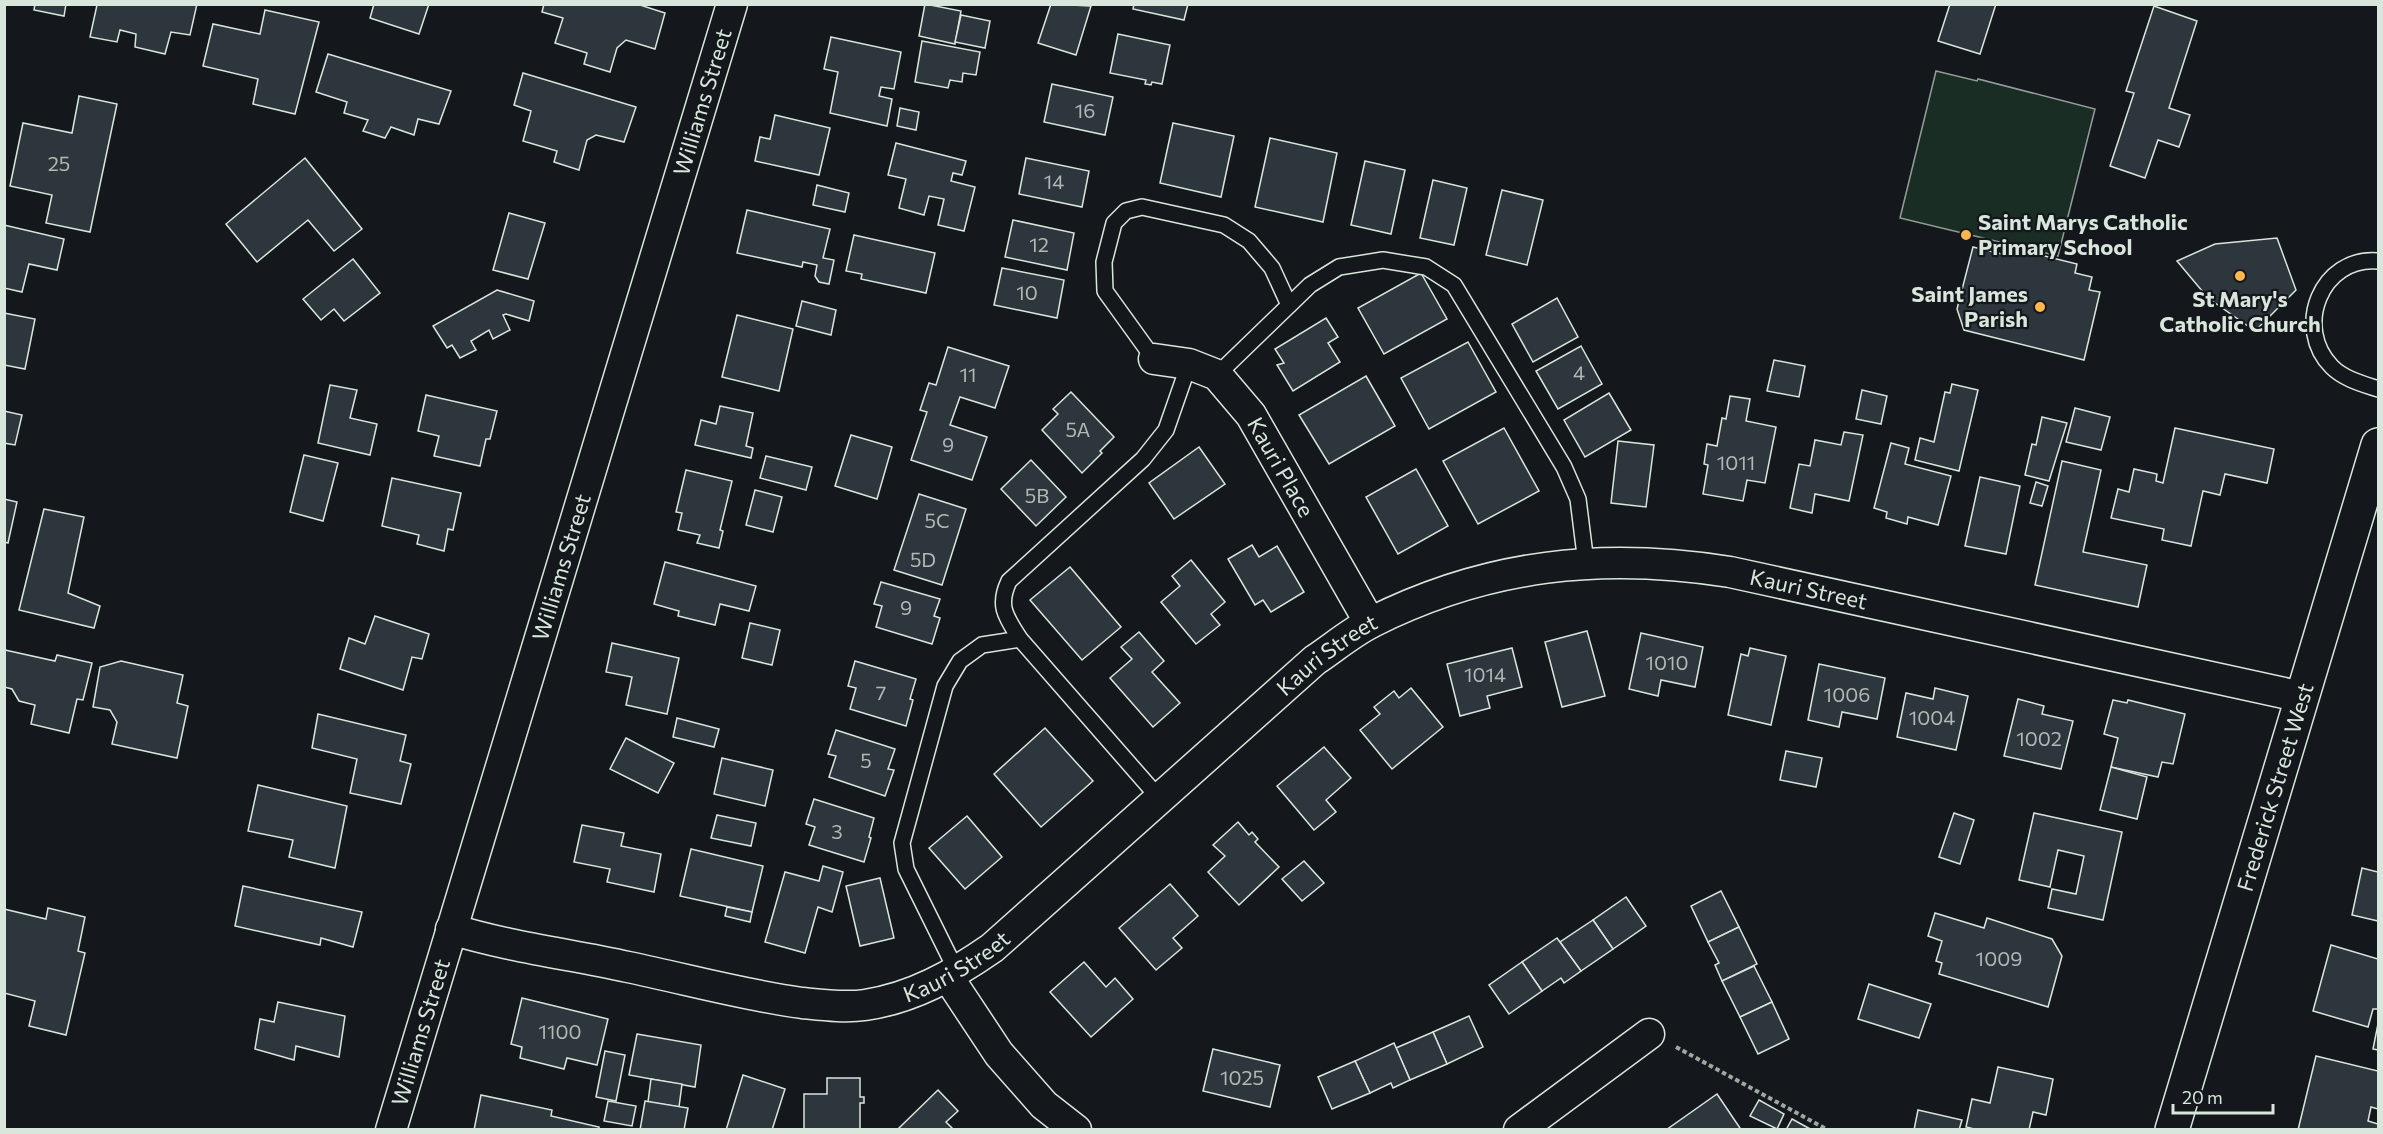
<svg xmlns="http://www.w3.org/2000/svg" width="2383" height="1134" viewBox="0 0 2383 1134" font-family="Commissioner,sans-serif">
<style>
.green{fill:#1a2d24;stroke:#939e99;stroke-width:1.5}
.building{fill:#2c363c;stroke:#d8e6dc;stroke-width:1.5}
.lines{fill:none;stroke-linecap:round;stroke-linejoin:round}
.service-casing{stroke:#d8e6dc;stroke-width:18}
.minor-casing{stroke:#d8e6dc;stroke-width:33}
.secondary-casing{stroke:#d8e6dc;stroke-width:36}
.path{stroke:#9da8a2;stroke-width:4;stroke-dasharray:4.5 3;stroke-linecap:butt}
.service{stroke:#14181c;stroke-width:15}
.minor{stroke:#14181c;stroke-width:30}
.secondary{stroke:#14181c;stroke-width:33}
.poi-dot{fill:#ffb74d;stroke:#14181c;stroke-width:2}
.labels{text-anchor:middle;stroke-width:4.5;stroke-linejoin:round;paint-order:stroke}
.number-label{font-size:20px;fill:#adbab4}
.street-label{font-size:22px;fill:#d8e6dc;stroke:#14181c}
.poi-label{font-size:22px;font-weight:bold;fill:#d8e6dc;stroke:#14181c;text-anchor:start}
</style>
<rect width="100%" height="100%" fill="#14181c"/>
<polygon class="green" points="1936,71 1977,81 1978,79 2095,109 2058,256 1900,218"/>
<g class="building">
<polygon points="35,4 66,4 64,16 34,10"/>
<polygon points="94,4 197,4 190,35 171,32 165,54 135,47 136,34 120,30 117,42 90,37 97,5"/>
<polygon points="374,4 429,4 419,34 370,18"/>
<polygon points="544,4 637,4 665,13 655,49 626,40 617,48 610,72 584,64 587,53 555,43 563,18 542,12"/>
<polygon points="925,4 961,11 955,44 919,36"/>
<polygon points="1051,4 1091,6 1076,55 1038,43"/>
<polygon points="1134,4 1188,4 1184,20 1133,9"/>
<polygon points="1950,4 1996,4 1980,54 1938,41"/>
<polygon points="2154,6 2197,21 2169,108 2190,115 2179,147 2158,140 2145,178 2110,166 2134,93 2126,91"/>
<polygon points="265,10 319,22 295,114 253,104 258,79 203,66 213,24 260,34"/>
<polygon points="961,15 990,21 985,48 955,42"/>
<polygon points="1118,34 1170,45 1162,84 1152,82 1151,85 1145,84 1146,80 1110,73"/>
<polygon points="831,37 901,52 894,89 881,87 879,96 892,99 887,126 830,113 838,72 824,69"/>
<polygon points="922,41 980,52 976,75 963,73 962,82 950,80 948,88 915,82"/>
<polygon points="328,54 451,91 439,124 418,119 414,135 391,127 385,138 363,131 368,120 344,113 347,102 316,92"/>
<polygon points="523,73 636,107 624,142 596,135 587,140 579,170 554,162 557,151 523,141 531,111 514,105"/>
<polygon points="1052,84 1113,97 1105,135 1044,122"/>
<polygon points="79,96 117,104 90,232 46,223 52,195 10,186 23,123 72,133"/>
<polygon points="900,108 919,112 916,130 897,126"/>
<polygon points="775,115 830,128 819,175 755,161 760,137 770,139"/>
<polygon points="1173,123 1234,136 1221,197 1160,183"/>
<polygon points="1270,138 1337,153 1323,222 1255,207"/>
<polygon points="896,143 966,161 962,175 953,173 951,181 975,187 964,231 938,225 944,199 929,196 924,215 899,208 906,179 888,175"/>
<polygon points="305,158 362,229 334,251 308,220 257,262 226,224"/>
<polygon points="1026,158 1089,171 1082,207 1019,194"/>
<polygon points="1365,161 1405,170 1391,234 1351,225"/>
<polygon points="1433,180 1467,188 1454,245 1420,238"/>
<polygon points="817,185 849,193 845,212 813,205"/>
<polygon points="1502,190 1543,200 1527,265 1486,255"/>
<polygon points="747,210 830,229 823,258 834,260 829,284 819,282 815,276 817,265 803,262 802,267 737,253"/>
<polygon points="509,213 545,223 528,279 493,270"/>
<polygon points="1013,220 1074,233 1067,270 1005,257"/>
<polygon points="4,225 64,239 57,270 29,264 22,292 4,288"/>
<polygon points="854,235 935,253 926,293 861,279 862,274 846,271"/>
<polygon points="2277,238 2296,290 2255,331 2208,298 2177,261 2215,244"/>
<polygon points="1973,247 2010,256 2012,248 2077,264 2075,273 2092,277 2089,290 2100,292 2084,360 1964,330 1957,309"/>
<polygon points="353,259 380,293 344,321 334,309 321,320 303,299"/>
<polygon points="1002,268 1064,280 1057,318 994,305"/>
<polygon points="1421,273 1447,319 1384,354 1358,308"/>
<polygon points="497,290 534,301 529,321 506,314 503,315 510,330 493,339 489,330 471,341 476,350 460,358 452,345 447,348 433,326"/>
<polygon points="1557,298 1578,337 1533,362 1512,324"/>
<polygon points="802,301 836,310 831,335 796,326"/>
<polygon points="4,313 35,319 25,369 4,365"/>
<polygon points="737,315 793,329 779,391 722,377"/>
<polygon points="1326,318 1338,337 1328,343 1340,362 1293,391 1277,365 1284,363 1275,349"/>
<polygon points="1468,342 1496,392 1429,429 1401,378"/>
<polygon points="1581,346 1602,384 1558,409 1536,371"/>
<polygon points="948,347 1009,366 995,408 960,397 950,425 987,437 972,480 911,460 927,412 920,410 929,383 936,385"/>
<polygon points="1774,360 1805,366 1799,397 1767,391"/>
<polygon points="1366,376 1395,426 1329,464 1299,415"/>
<polygon points="1952,384 1978,390 1959,471 1915,460 1920,438 1934,442 1945,392 1950,393"/>
<polygon points="330,385 357,390 350,418 377,424 370,455 318,443"/>
<polygon points="1862,390 1887,396 1881,424 1856,419"/>
<polygon points="1071,392 1114,437 1100,451 1102,453 1082,473 1042,430 1058,414 1053,409"/>
<polygon points="1609,393 1631,430 1585,457 1564,420"/>
<polygon points="426,395 497,411 490,439 486,439 480,466 434,456 439,436 418,431"/>
<polygon points="1730,396 1750,399 1746,421 1776,427 1765,483 1747,480 1743,501 1703,494 1708,465 1704,464 1707,444 1717,446 1722,418 1726,419"/>
<polygon points="720,406 753,413 746,446 753,448 751,458 695,445 701,420 716,424"/>
<polygon points="2075,408 2110,417 2101,450 2066,442"/>
<polygon points="4,411 22,415 15,445 4,443"/>
<polygon points="2042,417 2067,423 2049,481 2025,475 2032,444 2036,445"/>
<polygon points="1504,428 1539,491 1478,524 1443,461"/>
<polygon points="2175,428 2274,449 2267,483 2225,474 2220,495 2203,491 2191,546 2162,540 2164,529 2111,518 2118,489 2129,492 2134,469 2157,474 2156,481 2163,483"/>
<polygon points="1844,432 1863,435 1849,501 1815,494 1812,513 1790,508 1799,464 1810,466 1815,440 1841,445"/>
<polygon points="851,435 892,447 877,499 835,486"/>
<polygon points="1618,441 1654,445 1646,507 1611,503"/>
<polygon points="1891,443 1909,448 1905,464 1951,476 1938,525 1908,517 1907,524 1886,518 1887,512 1874,508"/>
<polygon points="1199,447 1225,484 1174,519 1149,483"/>
<polygon points="304,455 338,463 323,521 290,512"/>
<polygon points="766,456 812,467 806,490 760,478"/>
<polygon points="1031,460 1066,497 1036,526 1001,489"/>
<polygon points="2062,461 2101,470 2083,552 2147,565 2138,607 2035,585"/>
<polygon points="1416,469 1448,526 1398,554 1366,497"/>
<polygon points="686,470 732,481 720,530 723,531 719,548 697,543 700,535 678,530 682,513 676,512"/>
<polygon points="1980,477 2020,486 2006,554 1965,546"/>
<polygon points="392,478 461,493 453,530 448,529 444,551 417,544 419,535 382,526"/>
<polygon points="2036,482 2048,486 2042,506 2030,503"/>
<polygon points="755,490 782,497 773,532 746,525"/>
<polygon points="919,494 966,509 942,585 894,570"/>
<polygon points="4,499 17,502 8,543 4,542"/>
<polygon points="44,509 84,517 68,593 100,606 94,628 19,610"/>
<polygon points="1252,545 1259,557 1277,546 1304,592 1271,612 1263,600 1255,605 1228,559"/>
<polygon points="1191,560 1225,602 1211,614 1220,625 1196,644 1161,602 1180,586 1172,576"/>
<polygon points="665,562 756,586 749,611 720,604 715,625 678,616 679,611 654,604"/>
<polygon points="1070,567 1121,627 1082,660 1030,600"/>
<polygon points="881,582 940,599 934,616 940,618 932,644 876,627 882,606 874,604"/>
<polygon points="375,616 429,634 422,659 412,657 403,690 340,669 349,638 365,644"/>
<polygon points="750,623 780,630 772,665 742,658"/>
<polygon points="1587,631 1605,696 1562,707 1545,642"/>
<polygon points="1139,632 1164,661 1152,672 1180,703 1153,727 1110,678 1132,659 1121,647"/>
<polygon points="1641,633 1703,647 1695,687 1661,680 1658,696 1629,689"/>
<polygon points="612,643 679,658 667,714 626,705 632,677 606,672"/>
<polygon points="1512,648 1522,687 1487,696 1490,708 1460,716 1447,664"/>
<polygon points="1750,648 1786,656 1771,725 1728,715 1741,654 1748,656"/>
<polygon points="5,650 55,661 57,655 92,663 83,700 77,699 69,733 31,724 35,705 19,701 12,689 4,687"/>
<polygon points="121,661 183,675 177,703 188,706 177,758 112,744 117,722 110,710 93,707 100,667"/>
<polygon points="855,661 916,679 910,699 913,700 906,726 850,709 856,688 848,686"/>
<polygon points="1819,664 1885,678 1877,719 1842,712 1839,727 1808,720"/>
<polygon points="1411,688 1443,727 1392,769 1360,730 1380,714 1374,707 1394,691 1399,698"/>
<polygon points="1935,688 1968,696 1956,750 1897,737 1906,693 1933,699"/>
<polygon points="2018,699 2044,706 2042,714 2073,721 2061,769 2004,756"/>
<polygon points="2113,700 2127,703 2128,700 2185,714 2173,764 2162,762 2158,777 2111,767 2118,738 2104,734"/>
<polygon points="318,714 406,735 400,761 411,764 401,804 350,793 357,759 312,748"/>
<polygon points="677,718 719,729 714,747 673,737"/>
<polygon points="1045,728 1093,781 1041,827 994,774"/>
<polygon points="836,730 895,749 888,769 894,770 885,796 829,777 836,756 828,754"/>
<polygon points="626,738 674,763 658,793 610,769"/>
<polygon points="1324,747 1351,778 1326,800 1336,812 1314,830 1277,786"/>
<polygon points="1786,751 1822,758 1816,787 1780,780"/>
<polygon points="722,758 773,770 765,806 714,794"/>
<polygon points="2111,767 2147,777 2137,819 2100,810"/>
<polygon points="258,785 347,806 335,868 289,857 293,840 248,831"/>
<polygon points="814,799 874,818 869,837 871,838 864,862 809,845 815,827 806,824"/>
<polygon points="1954,813 1974,820 1960,864 1939,857"/>
<polygon points="2034,813 2122,832 2103,920 2048,908 2052,889 2076,894 2084,856 2058,850 2050,887 2019,880"/>
<polygon points="717,815 756,823 751,846 711,838"/>
<polygon points="967,816 1002,857 965,889 929,848"/>
<polygon points="1238,822 1249,835 1252,832 1258,839 1255,842 1279,867 1239,905 1208,872 1225,856 1213,845"/>
<polygon points="582,825 624,833 621,846 661,854 654,892 607,882 610,869 574,862"/>
<polygon points="691,849 763,866 752,912 680,896"/>
<polygon points="1304,861 1324,883 1302,901 1282,879"/>
<polygon points="823,866 843,872 832,912 818,907 805,953 765,942 785,872 819,881"/>
<polygon points="2362,868 2378,872 2378,921 2352,915"/>
<polygon points="880,878 894,938 860,946 846,886"/>
<polygon points="1170,884 1198,916 1173,938 1182,948 1156,970 1119,928"/>
<polygon points="243,886 362,912 353,947 321,938 320,945 235,926"/>
<polygon points="1721,891 1739,927 1708,942 1691,906"/>
<polygon points="1626,897 1646,926 1613,949 1593,920"/>
<polygon points="727,907 752,912 750,922 725,916"/>
<polygon points="48,908 85,917 78,951 85,953 66,1035 29,1026 35,1001 4,993 4,909 46,919"/>
<polygon points="1935,913 1984,928 1987,918 2052,939 2062,956 2048,1007 1939,974 1942,963 1936,961 1942,941 1928,936"/>
<polygon points="1593,920 1613,949 1581,971 1560,942"/>
<polygon points="1739,927 1757,964 1722,981 1715,965 1719,963 1708,942"/>
<polygon points="1557,938 1581,971 1564,983 1561,978 1542,991 1522,962"/>
<polygon points="2331,945 2378,959 2378,1009 2373,1009 2368,1027 2313,1011"/>
<polygon points="1084,962 1106,987 1115,978 1133,999 1091,1037 1050,992"/>
<polygon points="1522,962 1542,991 1509,1014 1489,985"/>
<polygon points="1754,966 1772,1002 1740,1017 1722,981"/>
<polygon points="1869,984 1931,1004 1919,1038 1858,1019"/>
<polygon points="522,998 608,1019 597,1065 567,1058 564,1069 520,1058 522,1047 511,1044"/>
<polygon points="278,1002 345,1016 339,1057 296,1046 294,1060 255,1049 260,1019 274,1022"/>
<polygon points="1772,1002 1789,1039 1758,1054 1740,1017"/>
<polygon points="1469,1016 1483,1047 1447,1064 1433,1032"/>
<polygon points="2378,1024 2378,1050 2373,1049"/>
<polygon points="1433,1032 1447,1064 1410,1080 1396,1048"/>
<polygon points="637,1034 701,1045 695,1087 629,1075"/>
<polygon points="1394,1043 1410,1080 1393,1088 1391,1083 1370,1093 1355,1061"/>
<polygon points="1213,1049 1280,1065 1270,1107 1203,1091"/>
<polygon points="605,1051 625,1055 616,1101 596,1097"/>
<polygon points="2316,1056 2378,1071 2378,1109 2371,1107 2368,1121 2378,1124 2378,1130 2298,1130"/>
<polygon points="1355,1061 1370,1093 1332,1109 1318,1077"/>
<polygon points="1998,1067 2053,1079 2046,1115 2033,1112 2029,1130 1978,1130 1966,1127 1972,1099 1990,1103"/>
<polygon points="743,1075 785,1089 772,1130 726,1130"/>
<polygon points="827,1078 860,1078 860,1097 864,1097 864,1103 860,1103 860,1130 804,1130 804,1094 827,1094"/>
<polygon points="651,1079 682,1084 679,1107 648,1102"/>
<polygon points="938,1090 958,1111 946,1122 954,1130 901,1130 899,1128"/>
<polygon points="1717,1094 1740,1128 1737,1130 1666,1130"/>
<polygon points="481,1095 552,1110 551,1116 599,1127 599,1130 474,1130"/>
<polygon points="1759,1100 1784,1114 1777,1129 1750,1116"/>
<polygon points="608,1101 636,1106 632,1126 604,1121"/>
<polygon points="645,1101 688,1108 684,1130 640,1130"/>
<polygon points="1918,1110 1962,1120 1959,1130 1914,1130"/>
<polygon points="1792,1119 1812,1130 1786,1130"/>
</g>
<g class="lines">
<defs>
<g id="service">
<path d="M2378,261C2321,256 2293,328 2332,367C2344,379 2363,384 2378,389"/>
<polyline points="1154,359 1105,291 1104,262 1114,223 1126,211 1142,207 1224,225 1249,241 1272,268 1289,305"/>
<polyline points="1217,375 1310,285 1339,267 1383,260 1426,267 1454,285 1564,467 1578,499 1586,563"/>
<path d="M1160,799L1020,639C1006,617 997,606 1009,581L1143,459L1166,430L1189,364"/>
<polyline points="957,972 906,869 902,843 945,686 960,661 982,645 1020,639"/>
</g>
<g id="minor">
<path id="s1" d="M1154,359L1189,364L1217,375L1251,415L1370,623"/>
<path id="s2" d="M451,929C509,947 569,954 628,967C686,979 743,995 802,1003C822,1005 845,1008 865,1005C913,998 953,975 992,948L1315,660C1333,648 1352,632 1372,622C1488,564 1602,552 1730,572L2302,697"/>
<polyline points="948,977 999,1054 1044,1105 1076,1130"/>
<path id="s3" d="M391,1130L732,4"/>
<polyline points="1519,1130 1649,1034"/>
</g>
<g id="secondary">
<path id="s4" d="M2172,1130L2378,445"/>
</g>
</defs>
<use href="#service" class="service-casing"/>
<use href="#minor" class="minor-casing"/>
<use href="#secondary" class="secondary-casing"/>
<polyline class="path" points="1676,1047 1828,1130"/>
<use href="#service" class="service"/>
<use href="#minor" class="minor"/>
<use href="#secondary" class="secondary"/>
</g>
<g class="poi-dot">
<circle cx="1966" cy="235" r="6"/>
<circle cx="2240" cy="276" r="6"/>
<circle cx="2040" cy="307" r="6"/>
</g>
<g class="labels">
<g class="number-label">
<text x="1085" y="118">16</text>
<text x="59" y="171">25</text>
<text x="1054" y="189">14</text>
<text x="1039" y="252">12</text>
<text x="1027" y="300">10</text>
<text x="1579" y="380">4</text>
<text x="968" y="382">11</text>
<text x="1078" y="437">5A</text>
<text x="948" y="452">9</text>
<text x="1736" y="470">1011</text>
<text x="1037" y="503">5B</text>
<text x="937" y="528">5C</text>
<text x="923" y="567">5D</text>
<text x="906" y="615">9</text>
<text x="1667" y="670">1010</text>
<text x="1485" y="682">1014</text>
<text x="881" y="700">7</text>
<text x="1847" y="702">1006</text>
<text x="1932" y="725">1004</text>
<text x="2039" y="746">1002</text>
<text x="866" y="768">5</text>
<text x="837" y="839">3</text>
<text x="1999" y="966">1009</text>
<text x="560" y="1039">1100</text>
<text x="1242" y="1085">1025</text>
</g>
<g class="street-label">
<text dy="8" stroke="none"><textPath href="#s3" startOffset="1074">Williams Street</textPath></text>
<text dy="8" stroke="none"><textPath href="#s1" startOffset="178">Kauri Place</textPath></text>
<text dy="8" stroke="none"><textPath href="#s3" startOffset="588">Williams Street</textPath></text>
<text dy="8" stroke="none"><textPath href="#s2" startOffset="1512">Kauri Street</textPath></text>
<text dy="8" stroke="none"><textPath href="#s2" startOffset="1008">Kauri Street</textPath></text>
<text dy="8" stroke="none"><textPath href="#s4" startOffset="358">Frederick Street West</textPath></text>
<text dy="8" stroke="none"><textPath href="#s2" startOffset="522">Kauri Street</textPath></text>
<text dy="8" stroke="none"><textPath href="#s3" startOffset="102">Williams Street</textPath></text>
</g>
<g class="poi-label">
<text x="1978" y="230">Saint Marys Catholic<tspan x="1978" dy="25">Primary School</tspan></text>
<text x="2028" y="302" text-anchor="end">Saint James<tspan x="2028" dy="25">Parish</tspan></text>
<text x="2240" y="307" text-anchor="middle">St Mary's<tspan x="2240" dy="25">Catholic Church</tspan></text>
</g>
</g>
<rect width="2383" height="1134" fill="none" stroke="#d8e6dc" stroke-width="12"/>
<path d="M2173 1104v9h100v-9" fill="none" stroke="#d8e6dc" stroke-width="3"/>
<text x="2182" y="1104" font-size="18" fill="#d8e6dc" stroke="#14181c" stroke-width="4.5" paint-order="stroke">20 m</text>
</svg>
